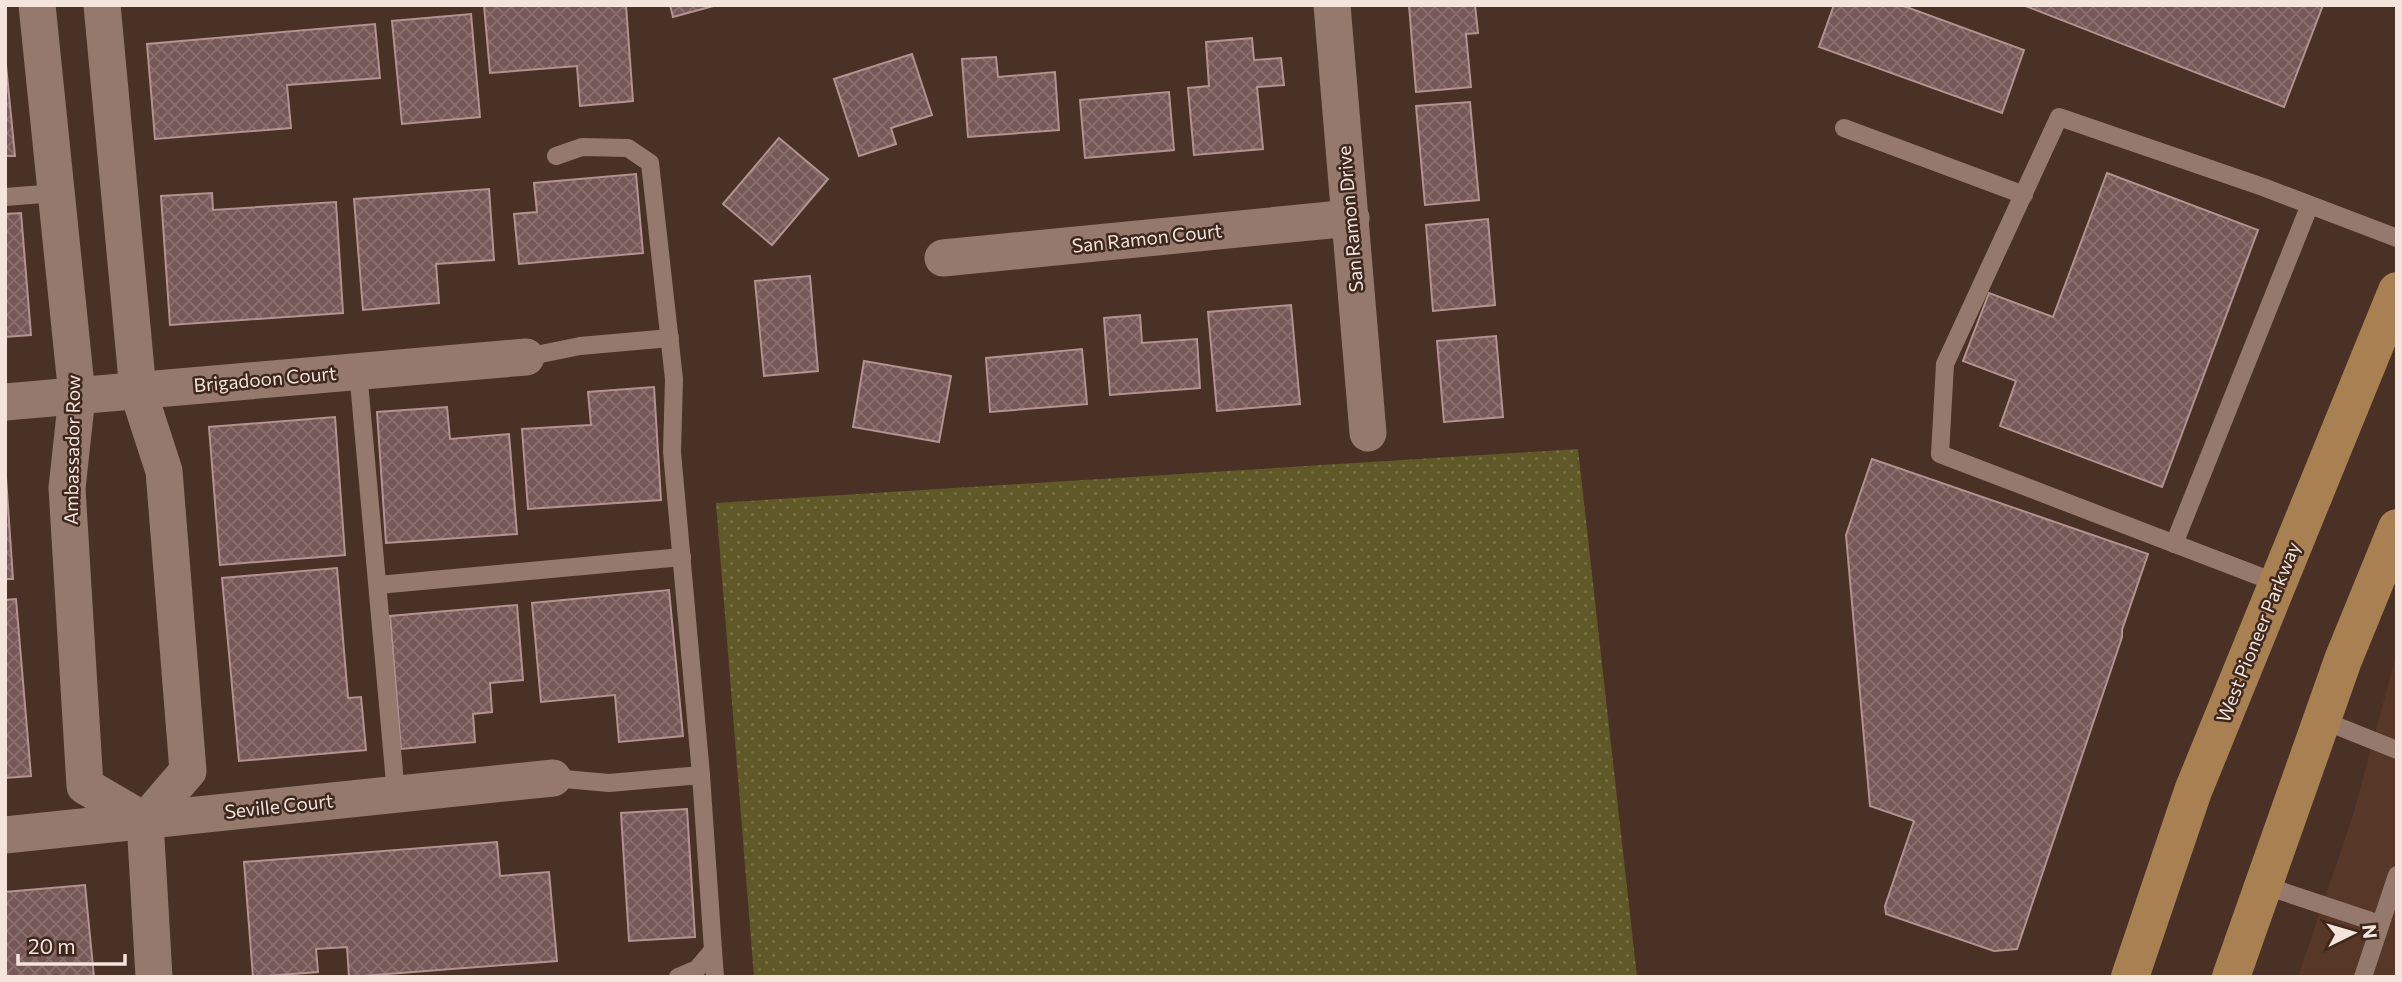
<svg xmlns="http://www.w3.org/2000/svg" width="2402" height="982" viewBox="0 0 2402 982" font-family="Commissioner,sans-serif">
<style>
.built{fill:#563728}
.grass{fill:url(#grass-dots)}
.building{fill:url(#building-cross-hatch);stroke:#b39291;stroke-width:2}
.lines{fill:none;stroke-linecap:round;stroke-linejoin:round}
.service{stroke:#95796c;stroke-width:18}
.minor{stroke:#95796c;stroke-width:37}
.primary{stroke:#a98052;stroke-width:38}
.labels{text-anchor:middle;stroke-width:5;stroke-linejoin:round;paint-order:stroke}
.street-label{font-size:19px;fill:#f4e4dc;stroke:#3e271c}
</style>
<defs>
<pattern id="grass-dots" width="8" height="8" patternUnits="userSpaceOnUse" patternTransform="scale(1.75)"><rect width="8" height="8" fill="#615828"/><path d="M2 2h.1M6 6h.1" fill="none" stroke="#787047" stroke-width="1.8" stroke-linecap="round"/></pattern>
<pattern id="building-cross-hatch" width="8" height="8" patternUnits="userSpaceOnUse" patternTransform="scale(1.75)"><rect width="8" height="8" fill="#765857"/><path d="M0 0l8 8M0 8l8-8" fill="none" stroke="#8a706f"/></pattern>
</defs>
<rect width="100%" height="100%" fill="#493126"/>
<polygon class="built" points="2397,652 2397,977 2298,977 2353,815"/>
<polygon class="grass" points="1578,449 1637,977 754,977 716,503"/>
<g class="building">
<polygon points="484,5 626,5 633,101 580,106 577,66 490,73"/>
<polygon points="670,5 717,5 673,17"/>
<polygon points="1409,5 1475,5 1478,33 1466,34 1471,87 1416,92"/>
<polygon points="1834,5 1901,5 2024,50 2002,113 1819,47"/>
<polygon points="2023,5 2323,5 2284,107"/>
<polygon points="471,14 480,117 402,124 392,21"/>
<polygon points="375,24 380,78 287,85 291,128 155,139 147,44"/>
<polygon points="1252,38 1254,60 1281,58 1284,85 1257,87 1263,149 1194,155 1188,88 1209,86 1206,42"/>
<polygon points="912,54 932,115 891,128 896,144 859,156 834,79"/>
<polygon points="5,55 15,156 5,156"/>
<polygon points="996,57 998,77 1055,72 1059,130 968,137 962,59"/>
<polygon points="1169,92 1174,150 1085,158 1080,100"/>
<polygon points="1470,102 1479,200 1425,205 1416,106"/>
<polygon points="779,138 828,179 772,245 723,204"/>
<polygon points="2107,173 2258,230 2162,487 2000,426 2016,381 1963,361 1989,293 2053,317"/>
<polygon points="636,174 643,253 519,264 514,214 537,212 534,183"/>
<polygon points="489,189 494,260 436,264 439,303 363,310 354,199"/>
<polygon points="212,193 213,210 336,202 343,313 170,325 161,196"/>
<polygon points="21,213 31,335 5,337 5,214"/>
<polygon points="1488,219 1495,305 1433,311 1426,225"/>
<polygon points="810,276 818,371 764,376 755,281"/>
<polygon points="1291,305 1300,404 1217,411 1208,312"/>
<polygon points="1140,315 1142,343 1197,339 1200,388 1110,395 1104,318"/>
<polygon points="1496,336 1503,417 1444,422 1437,341"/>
<polygon points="1082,349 1087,404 990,412 986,358"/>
<polygon points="864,361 951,376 939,442 853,427"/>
<polygon points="654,387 661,500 528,509 522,429 591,425 588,392"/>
<polygon points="447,407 450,439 509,434 517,534 386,543 377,412"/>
<polygon points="335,417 345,555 220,565 209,427"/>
<polygon points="1872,459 2148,554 2122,630 2122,637 2017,949 1994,951 1886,914 1885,906 1914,821 1870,806 1846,535"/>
<polygon points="5,463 13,579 5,579"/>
<polygon points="337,568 348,698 361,697 366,750 239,761 222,578"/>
<polygon points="669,590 683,736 619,742 615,695 541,702 532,603"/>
<polygon points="16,599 31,776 5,778 5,600"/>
<polygon points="517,605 523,680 490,683 492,712 473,714 475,742 401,749 390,616"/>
<polygon points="687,809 695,937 629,941 621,813"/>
<polygon points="497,842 500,876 549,872 557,961 349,977 347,947 316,949 318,972 253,977 244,862"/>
<polygon points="85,885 94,977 5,977 5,892"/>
</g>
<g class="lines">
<g class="service">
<polyline points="1844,128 2024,195"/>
<polyline points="5,197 56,193"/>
<polyline points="526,357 580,346 670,338"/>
<polyline points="358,371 396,794"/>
<polyline points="2174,544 2309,207"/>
<polyline points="2277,583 1940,454 1945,364 2059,117 2263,187 2397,238"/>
<polyline points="378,585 682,557"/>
<polyline points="2322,720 2397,750"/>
<polyline points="553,778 609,783 701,775 672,452 674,379 650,163 628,148 582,147 556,156"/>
<polyline points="2263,885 2380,924"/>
<polyline points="713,950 715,977"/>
<polyline points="678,977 697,969 713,950 701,775"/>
<polyline points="2363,977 2397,875"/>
</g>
<g class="minor">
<polyline points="37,5 77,396 67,488 85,786 145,821"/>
<polyline points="102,5 138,391 164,471 188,771 145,821 154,977"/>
<polyline points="1332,5 1368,433"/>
<polyline points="943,258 1351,218"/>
<polyline points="5,402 526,357"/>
<polyline points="5,835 553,778"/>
</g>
<g class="primary">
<polyline points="2130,977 2193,791 2397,291"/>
<polyline points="2231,977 2343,660 2397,528"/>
</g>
</g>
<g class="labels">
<g class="street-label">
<text transform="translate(1350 219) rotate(-95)" y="7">San Ramon Drive</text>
<text transform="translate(1147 238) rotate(-6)" y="7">San Ramon Court</text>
<text transform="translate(265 379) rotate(-5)" y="7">Brigadoon Court</text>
<text transform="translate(72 450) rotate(-89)" y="7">Ambassador Row</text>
<text transform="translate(2258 632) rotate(-68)" y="7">West Pioneer Parkway</text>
<text transform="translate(279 806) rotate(-6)" y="7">Seville Court</text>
</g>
</g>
<rect width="2402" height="982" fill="none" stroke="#f4e4dc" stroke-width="14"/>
<g transform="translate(2353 933) rotate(85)" stroke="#3e271c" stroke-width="5" paint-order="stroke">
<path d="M0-5L12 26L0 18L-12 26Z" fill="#f4e4dc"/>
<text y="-10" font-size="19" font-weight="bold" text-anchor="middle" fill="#f4e4dc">N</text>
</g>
<path d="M18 954v10h107v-10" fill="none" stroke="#f4e4dc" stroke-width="3.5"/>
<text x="28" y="954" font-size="21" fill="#f4e4dc" stroke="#3e271c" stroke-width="5" paint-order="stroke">20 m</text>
</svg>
